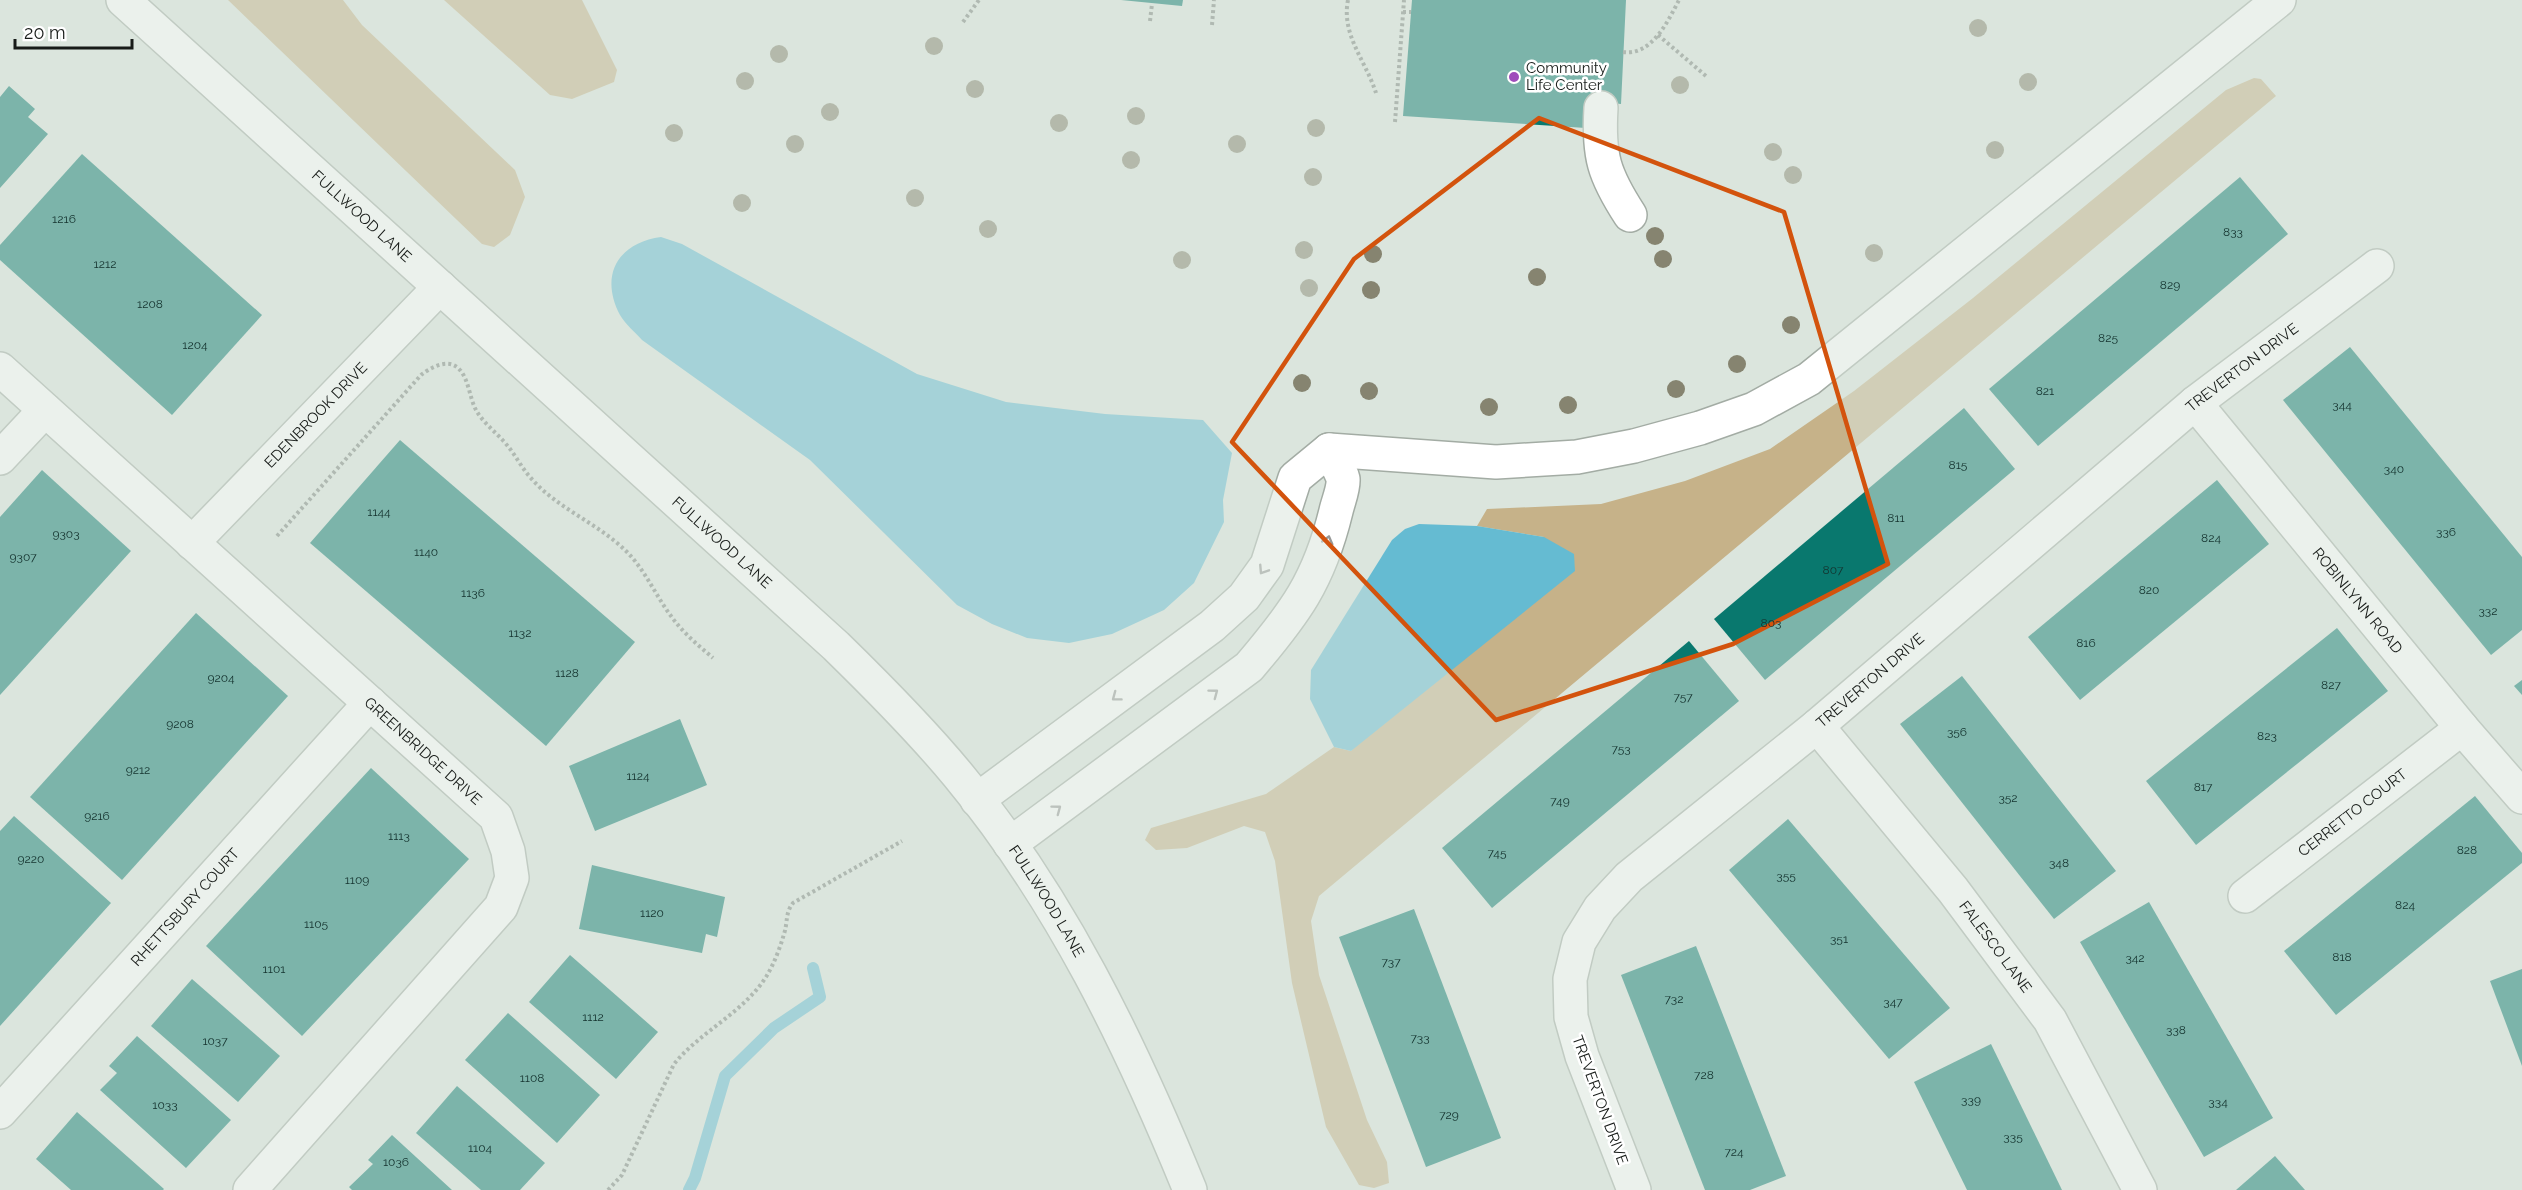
<svg xmlns="http://www.w3.org/2000/svg" width="2522" height="1190" viewBox="0 0 2522 1190" font-family="Raleway,sans-serif">
<style>
.green{fill:#c6b289}
.water{fill:#65bbd2}
.lines{fill:none;stroke-linecap:round;stroke-linejoin:round}
.stream{stroke:#65bbd2;stroke-width:12}
.building{fill:#09786e}
.minor-casing{stroke:#a3aca4;stroke-width:36}
.path{stroke:#7d847f;stroke-width:4;stroke-dasharray:3 3;stroke-linecap:butt}
.minor{stroke:#fff;stroke-width:33}
.tree{fill:#868470}
.oneway{stroke:#979897}
.marked{fill:none;stroke:#d3530d;stroke-width:4.5;stroke-linejoin:round}
.poi-dot{fill:#9f4cbb;stroke:#fff;stroke-width:2}
.labels{text-anchor:middle;stroke-width:5;stroke-linejoin:round;paint-order:stroke}
.number-label{font-size:12px;fill:#14322e}
.poi-label{font-size:15px;fill:#171b18;stroke:#fff;text-anchor:start}
.street-label{font-size:15px;fill:#171b18;stroke:#fff}
</style>
<rect width="100%" height="100%" fill="#dbe5dd"/>
<g class="green">
<polygon points="228,0 343,0 362,25 515,170 525,197 510,235 494,247 482,244"/>
<polygon points="444,0 582,0 617,70 614,82 572,99 550,95"/>
<polygon points="2254,78 2261,79 2276,96 1319,896 1311,921 1319,975 1367,1120 1387,1162 1389,1183 1374,1188 1359,1185 1326,1127 1292,983 1275,861 1265,832 1244,826 1187,848 1156,850 1145,840 1151,828 1266,794 1334,747 1351,751 1544,537 1477,526 1487,509 1601,504 1685,481 1770,449 1854,391 1973,298 2226,90"/>
</g>
<g class="water">
<path d="M661,237L682,244L917,374L1006,402L1105,414L1203,420L1232,453L1223,500L1224,522L1194,583L1164,610L1112,634L1069,643L1027,638L992,624L957,605L810,460L642,340C635,332 625,324 620,315C599,275 618,243 661,237Z"/>
<polygon points="1419,524 1477,526 1544,537 1574,554 1575,571 1351,751 1334,747 1310,699 1311,670 1392,540 1405,529"/>
</g>
<g class="lines">
<polyline class="stream" points="689,1190 695,1178 725,1076 774,1028 820,997 813,968"/>
</g>
<g class="building">
<polygon points="1121,0 1183,0 1182,6"/>
<polygon points="1412,0 1626,0 1621,104 1589,101 1586,128 1403,116"/>
<polygon points="9,86 35,109 28,117 48,134 0,188 0,97"/>
<polygon points="82,154 262,315 172,415 0,260 0,245"/>
<polygon points="2240,177 2288,234 2038,446 1989,389"/>
<polygon points="2350,347 2522,557 2522,630 2491,655 2283,400"/>
<polygon points="1964,408 2015,469 1765,680 1714,619"/>
<polygon points="400,440 635,642 546,746 310,543"/>
<polygon points="42,470 131,551 0,695 0,517"/>
<polygon points="2217,480 2269,544 2080,700 2028,637"/>
<polygon points="196,613 288,696 122,880 30,797"/>
<polygon points="2337,628 2388,691 2196,845 2146,781"/>
<polygon points="1689,641 1739,701 1492,908 1442,848"/>
<polygon points="1962,676 2116,871 2054,919 1900,724"/>
<polygon points="2522,680 2522,695 2514,686"/>
<polygon points="680,719 707,785 595,831 569,766"/>
<polygon points="371,768 469,859 302,1036 206,946"/>
<polygon points="2475,796 2522,853 2522,863 2336,1015 2284,951"/>
<polygon points="14,816 111,903 0,1026 0,831"/>
<polygon points="1788,819 1950,1008 1889,1059 1729,870"/>
<polygon points="592,865 725,897 717,937 706,934 702,953 579,929"/>
<polygon points="2149,902 2273,1118 2204,1157 2080,942"/>
<polygon points="1414,909 1501,1138 1426,1167 1339,937"/>
<polygon points="1696,946 1786,1176 1750,1190 1705,1190 1621,975"/>
<polygon points="570,955 658,1032 616,1079 529,1002"/>
<polygon points="2522,969 2522,1066 2490,981"/>
<polygon points="192,979 280,1056 238,1102 151,1026"/>
<polygon points="508,1013 600,1095 557,1143 465,1060"/>
<polygon points="137,1036 231,1120 186,1168 100,1090 117,1073 109,1066"/>
<polygon points="1991,1044 2027,1118 2062,1190 1967,1190 1914,1082"/>
<polygon points="457,1086 545,1163 520,1190 481,1190 416,1133"/>
<polygon points="77,1112 164,1189 163,1190 71,1190 36,1159"/>
<polygon points="392,1135 452,1190 352,1190 349,1187 373,1164 368,1160"/>
<polygon points="2275,1156 2305,1190 2236,1190"/>
</g>
<g class="lines">
<defs>
<g id="minor">
<path id="s1" d="M123,0L836,646C878,687 920,729 958,775C1060,898 1130,1043 1190,1190"/>
<path d="M1601,108C1598,156 1604,175 1630,215"/>
<path id="s2" d="M0,369L496,817L508,851L512,878L501,907L250,1190"/>
<path id="s3" d="M2195,403L2462,728L2522,797"/>
<polyline points="0,458 45,410"/>
<path id="s4" d="M192,543L440,287"/>
<path id="s5" d="M1817,726L1953,890L2050,1020L2140,1190"/>
<polyline points="977,800 1212,626 1244,597 1267,565 1295,478 1329,450 1496,462 1577,457 1634,446 1700,428 1754,409 1809,379 2279,0"/>
<path d="M1010,844L1249,667C1295,613 1319,581 1336,511C1338,502 1344,488 1343,479C1341,470 1333,459 1329,450"/>
<path id="s6" d="M2245,896L2462,728"/>
<path id="s7" d="M0,1112L370,703"/>
<path id="s8" d="M1634,1190L1582,1056L1571,1017L1570,979L1579,942L1600,908L1629,877L1817,726L2195,403L2377,266"/>
</g>
</defs>
<use href="#minor" class="minor-casing"/>
<g class="path">
<path d="M1348,0C1341,35 1366,61 1376,93"/>
<polyline points="1403,12 1411,12"/>
<polyline points="1150,21 1152,4"/>
<polyline points="963,22 979,0"/>
<polyline points="1212,25 1214,0"/>
<polyline points="1658,35 1706,76"/>
<path d="M1623,52C1652,56 1668,21 1679,0"/>
<polyline points="1395,122 1404,0"/>
<path d="M277,536L421,375C430,368 447,358 458,368C469,378 469,397 476,410C483,423 496,432 506,444C515,454 521,467 530,477C556,508 598,523 627,552C645,570 656,596 671,616C683,633 698,645 713,658"/>
<path d="M608,1190L622,1175L674,1064C701,1031 743,1013 766,977C774,964 780,948 784,934C788,922 785,913 793,903L902,841"/>
</g>
<use href="#minor" class="minor"/>
</g>
<g class="tree">
<circle cx="1978" cy="28" r="9"/>
<circle cx="934" cy="46" r="9"/>
<circle cx="779" cy="54" r="9"/>
<circle cx="745" cy="81" r="9"/>
<circle cx="2028" cy="82" r="9"/>
<circle cx="1680" cy="85" r="9"/>
<circle cx="975" cy="89" r="9"/>
<circle cx="830" cy="112" r="9"/>
<circle cx="1136" cy="116" r="9"/>
<circle cx="1059" cy="123" r="9"/>
<circle cx="1316" cy="128" r="9"/>
<circle cx="674" cy="133" r="9"/>
<circle cx="795" cy="144" r="9"/>
<circle cx="1237" cy="144" r="9"/>
<circle cx="1995" cy="150" r="9"/>
<circle cx="1773" cy="152" r="9"/>
<circle cx="1131" cy="160" r="9"/>
<circle cx="1793" cy="175" r="9"/>
<circle cx="1313" cy="177" r="9"/>
<circle cx="915" cy="198" r="9"/>
<circle cx="742" cy="203" r="9"/>
<circle cx="988" cy="229" r="9"/>
<circle cx="1655" cy="236" r="9"/>
<circle cx="1304" cy="250" r="9"/>
<circle cx="1874" cy="253" r="9"/>
<circle cx="1373" cy="254" r="9"/>
<circle cx="1663" cy="259" r="9"/>
<circle cx="1182" cy="260" r="9"/>
<circle cx="1537" cy="277" r="9"/>
<circle cx="1309" cy="288" r="9"/>
<circle cx="1371" cy="290" r="9"/>
<circle cx="1791" cy="325" r="9"/>
<circle cx="1737" cy="364" r="9"/>
<circle cx="1302" cy="383" r="9"/>
<circle cx="1676" cy="389" r="9"/>
<circle cx="1369" cy="391" r="9"/>
<circle cx="1568" cy="405" r="9"/>
<circle cx="1489" cy="407" r="9"/>
</g>
<defs><path id="oneway-chevron" d="M-2-3.5L2.5 0L-2 3.5" fill="none" stroke-width="1.6" stroke-linecap="round" stroke-linejoin="round" transform="scale(1.5)"/></defs>
<g class="oneway">
<use href="#oneway-chevron" transform="translate(1328 540) rotate(-75)"/>
<use href="#oneway-chevron" transform="translate(1263 570) rotate(123)"/>
<use href="#oneway-chevron" transform="translate(1214 693) rotate(-37)"/>
<use href="#oneway-chevron" transform="translate(1116 697) rotate(143)"/>
<use href="#oneway-chevron" transform="translate(1057 809) rotate(-37)"/>
</g>
<path d="M0 0H2522V1190H0ZM1539,118L1784,212L1888,564L1733,644L1496,720L1232,442L1354,259Z" fill="#dbe5dd" fill-opacity=".55" fill-rule="evenodd"/>
<path class="marked" d="M1539,118L1784,212L1888,564L1733,644L1496,720L1232,442L1354,259Z"/>
<circle class="poi-dot" cx="1514" cy="77" r="6"/>
<g class="labels">
<g class="number-label">
<text x="64" y="223">1216</text>
<text x="2233" y="236">833</text>
<text x="105" y="268">1212</text>
<text x="2170" y="289">829</text>
<text x="150" y="308">1208</text>
<text x="2108" y="342">825</text>
<text x="195" y="349">1204</text>
<text x="2045" y="395">821</text>
<text x="2342" y="409">344</text>
<text x="1958" y="469">815</text>
<text x="2394" y="473">340</text>
<text x="379" y="516">1144</text>
<text x="1896" y="522">811</text>
<text x="2446" y="536">336</text>
<text x="66" y="538">9303</text>
<text x="2211" y="542">824</text>
<text x="426" y="556">1140</text>
<text x="23" y="561">9307</text>
<text x="1833" y="574">807</text>
<text x="2149" y="594">820</text>
<text x="473" y="597">1136</text>
<text x="2488" y="615">332</text>
<text x="1771" y="627">803</text>
<text x="520" y="637">1132</text>
<text x="2086" y="647">816</text>
<text x="567" y="677">1128</text>
<text x="221" y="682">9204</text>
<text x="2331" y="689">827</text>
<text x="1683" y="701">757</text>
<text x="180" y="728">9208</text>
<text x="1957" y="736">356</text>
<text x="2267" y="740">823</text>
<text x="1621" y="753">753</text>
<text x="138" y="774">9212</text>
<text x="638" y="780">1124</text>
<text x="2203" y="791">817</text>
<text x="2008" y="802">352</text>
<text x="1560" y="805">749</text>
<text x="97" y="820">9216</text>
<text x="399" y="840">1113</text>
<text x="2467" y="854">828</text>
<text x="1497" y="857">745</text>
<text x="31" y="863">9220</text>
<text x="2059" y="867">348</text>
<text x="1786" y="880">355</text>
<text x="357" y="884">1109</text>
<text x="2405" y="909">824</text>
<text x="652" y="917">1120</text>
<text x="316" y="928">1105</text>
<text x="1839" y="943">351</text>
<text x="2342" y="961">818</text>
<text x="2135" y="962">342</text>
<text x="1391" y="966">737</text>
<text x="274" y="973">1101</text>
<text x="1674" y="1003">732</text>
<text x="1893" y="1006">347</text>
<text x="593" y="1021">1112</text>
<text x="2176" y="1034">338</text>
<text x="1420" y="1042">733</text>
<text x="215" y="1045">1037</text>
<text x="1704" y="1079">728</text>
<text x="532" y="1082">1108</text>
<text x="1971" y="1104">339</text>
<text x="2218" y="1106">334</text>
<text x="165" y="1109">1033</text>
<text x="1449" y="1119">729</text>
<text x="2013" y="1141">335</text>
<text x="480" y="1152">1104</text>
<text x="1734" y="1156">724</text>
<text x="396" y="1166">1036</text>
</g>
<g class="poi-label">
<text x="1526" y="73">Community<tspan x="1526" dy="17">Life Center</tspan></text>
</g>
<g class="street-label">
<text dy="5" stroke="none"><textPath href="#s1" startOffset="322">FULLWOOD LANE</textPath></text>
<text dy="5" stroke="none"><textPath href="#s8" startOffset="1140">TREVERTON DRIVE</textPath></text>
<text dy="5" stroke="none"><textPath href="#s4" startOffset="178">EDENBROOK DRIVE</textPath></text>
<text dy="5" stroke="none"><textPath href="#s1" startOffset="808">FULLWOOD LANE</textPath></text>
<text dy="5" stroke="none"><textPath href="#s3" startOffset="256">ROBINLYNN ROAD</textPath></text>
<text dy="5" stroke="none"><textPath href="#s8" startOffset="654">TREVERTON DRIVE</textPath></text>
<text dy="5" stroke="none"><textPath href="#s2" startOffset="570">GREENBRIDGE DRIVE</textPath></text>
<text dy="5" stroke="none"><textPath href="#s6" startOffset="136">CERRETTO COURT</textPath></text>
<text dy="5" stroke="none"><textPath href="#s1" startOffset="1294">FULLWOOD LANE</textPath></text>
<text dy="5" stroke="none"><textPath href="#s7" startOffset="276">RHETTSBURY COURT</textPath></text>
<text dy="5" stroke="none"><textPath href="#s5" startOffset="284">FALESCO LANE</textPath></text>
<text transform="translate(1600 1100) rotate(70)" y="5">TREVERTON DRIVE</text>
</g>
</g>
<path d="M15 39v9h117v-9" fill="none" stroke="#171b18" stroke-width="3"/>
<text x="24" y="39" font-size="18" fill="#171b18" stroke="#ffffff" stroke-width="4.5" paint-order="stroke">20 m</text>
</svg>
